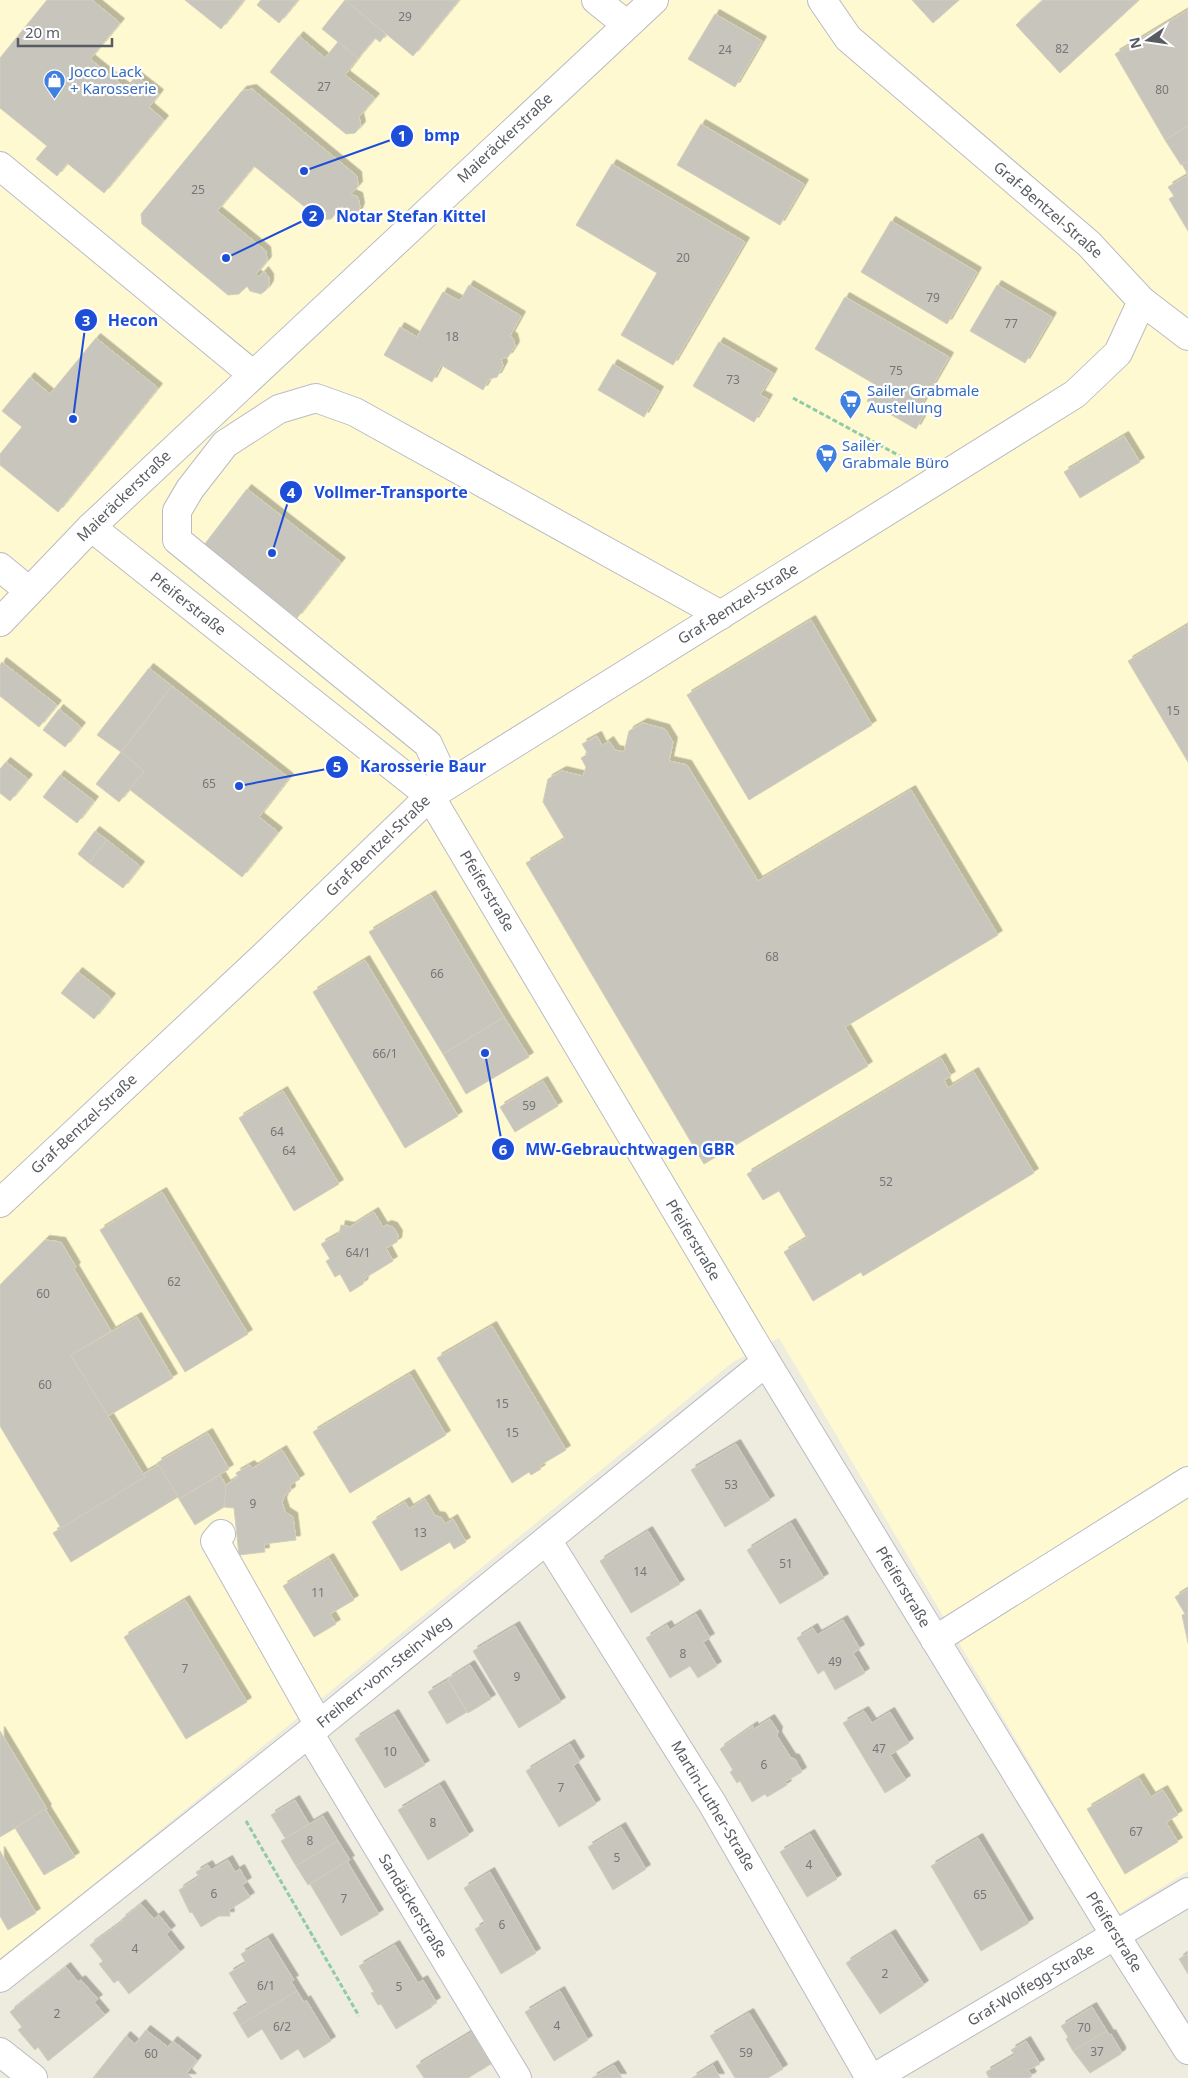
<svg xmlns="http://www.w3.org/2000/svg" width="1188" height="2078" viewBox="0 0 1188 2078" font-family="'Noto Sans',sans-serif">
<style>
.commercial{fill:#fff9d2}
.building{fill:#c8c5bc;stroke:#d2cebd;filter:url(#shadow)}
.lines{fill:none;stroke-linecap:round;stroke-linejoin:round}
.minor-casing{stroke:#babcc3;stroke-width:30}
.path{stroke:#91caa7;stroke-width:3;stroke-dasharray:5 2.5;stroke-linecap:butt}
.minor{stroke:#fff;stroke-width:28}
.labels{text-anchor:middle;stroke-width:4.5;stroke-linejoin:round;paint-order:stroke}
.number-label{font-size:12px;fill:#747678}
.shop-label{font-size:15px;fill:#366cbe;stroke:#fff;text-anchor:start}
.street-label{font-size:15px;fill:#585c62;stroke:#fff}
.leader{fill:none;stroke:#1d4ed8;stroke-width:2}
.callout-dot{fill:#1d4ed8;stroke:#fff;stroke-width:2}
.mark-label{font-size:15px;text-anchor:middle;font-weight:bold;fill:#fff}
.callout-label{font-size:16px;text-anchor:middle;font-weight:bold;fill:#1d4ed8;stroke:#fff;stroke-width:4.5;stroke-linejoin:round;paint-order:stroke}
</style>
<defs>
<filter id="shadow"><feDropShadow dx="4.5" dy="-4.5" stdDeviation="0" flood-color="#0004"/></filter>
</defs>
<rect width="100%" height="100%" fill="#edecdf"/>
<polygon class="commercial" points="0,0 1188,0 1188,1871 1119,1914 779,1338 733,1362 0,1961"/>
<g class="building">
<polygon points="47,0 92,0 120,23 90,59 126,88 136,76 159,94 149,107 164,120 104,193 67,163 57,176 36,159 47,146 0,108 0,58"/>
<polygon points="185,0 244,0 221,29"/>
<polygon points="261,0 298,0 279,23 257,5"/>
<polygon points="345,0 459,0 413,56"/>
<polygon points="345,0 386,34 380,42 375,38 358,58 322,29"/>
<polygon points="912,0 959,0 933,23"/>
<polygon points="1043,0 1139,0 1060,73 1016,25"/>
<polygon points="1188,10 1188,126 1165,140 1115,54"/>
<polygon points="715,14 762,41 735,87 688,59"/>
<polygon points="299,36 325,58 338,42 358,58 345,75 375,98 359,117 361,126 355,133 346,134 270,72"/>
<polygon points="252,89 357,176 358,186 351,194 358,197 360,207 358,213 349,218 340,214 345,209 342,206 331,219 321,220 254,166 217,211 266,251 267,261 256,274 259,277 264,271 269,278 269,285 266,290 261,294 250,291 247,286 239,294 228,295 142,224 141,214 242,91"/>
<polygon points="701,124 804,184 780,225 677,165"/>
<polygon points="1188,126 1188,161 1181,165 1165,140"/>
<polygon points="1188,161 1188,175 1182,164"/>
<polygon points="612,164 745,242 673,365 621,335 657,273 576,225"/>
<polygon points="1188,175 1188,231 1169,199 1174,196 1168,187"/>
<polygon points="891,221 977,272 947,324 861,272"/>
<polygon points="469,285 521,316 510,336 513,338 515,346 508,357 501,359 503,366 497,377 489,379 483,390 441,365 432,382 384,355 400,327 417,337 443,292 460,301"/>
<polygon points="997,285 1052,317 1025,363 970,331"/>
<polygon points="845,297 949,357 919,409 925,413 916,429 867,401 876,385 815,349"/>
<polygon points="96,338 158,388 58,512 0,465 0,454 22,427 2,411 30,377 50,394"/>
<polygon points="719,342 773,373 760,395 768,399 754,422 693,386"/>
<polygon points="613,364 659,391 644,417 598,390"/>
<polygon points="1124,436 1140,462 1080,498 1064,472"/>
<polygon points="247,489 341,562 297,618 204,545"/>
<polygon points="811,620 872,725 749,800 687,695"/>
<polygon points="1188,625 1188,762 1128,661"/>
<polygon points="2,662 57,705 39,727 0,696 0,665"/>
<polygon points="149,668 172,686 121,752 97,735"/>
<polygon points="172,686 289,778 259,817 278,832 242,877 129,789 144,771 121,752"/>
<polygon points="59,709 81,727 65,747 43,730"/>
<polygon points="643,723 665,729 673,742 669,761 687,765 758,881 911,790 998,935 845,1027 868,1066 704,1164 526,863 565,839 543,802 548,779 562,771 583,776 586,767 581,758 588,754 582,744 597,736 602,746 609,741 615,750 624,752 629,731"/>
<polygon points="121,752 144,771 119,802 96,784"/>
<polygon points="6,762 28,779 10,801 0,793 0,769"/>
<polygon points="60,775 94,801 77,823 43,797"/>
<polygon points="95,831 107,840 89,863 78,854"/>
<polygon points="107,840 140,866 123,888 89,863"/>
<polygon points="431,895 504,1017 443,1054 369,932"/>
<polygon points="365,960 458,1116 405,1148 313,992"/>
<polygon points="78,972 111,998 94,1019 61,993"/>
<polygon points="504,1017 529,1057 466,1094 443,1054"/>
<polygon points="941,1058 951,1076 944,1080 948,1088 974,1072 1034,1173 863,1276 861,1272 813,1301 784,1252 807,1238 779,1191 763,1200 747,1174"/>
<polygon points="543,1081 558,1106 515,1132 500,1107"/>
<polygon points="283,1091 339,1184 294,1211 239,1118"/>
<polygon points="162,1192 248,1334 185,1372 100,1230"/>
<polygon points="374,1212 383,1227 387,1225 393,1227 398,1235 397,1242 386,1248 393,1261 365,1278 363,1284 350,1292 340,1274 335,1277 326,1261 330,1259 321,1244 339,1234 341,1225 350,1227"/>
<polygon points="45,1240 61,1242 76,1267 74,1269 111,1331 71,1355 145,1477 61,1528 0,1426 0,1285"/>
<polygon points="137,1317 173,1378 108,1416 71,1355"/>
<polygon points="492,1326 566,1450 539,1466 541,1469 531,1475 529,1472 512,1483 437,1358"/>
<polygon points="410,1374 446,1435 350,1493 313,1432"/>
<polygon points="208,1433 229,1469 179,1499 157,1463"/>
<polygon points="736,1444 770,1500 725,1527 691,1470"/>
<polygon points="282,1450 300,1479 290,1485 291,1491 285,1495 282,1502 285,1512 293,1517 296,1540 264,1544 265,1552 239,1555 234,1508 224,1507 226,1485 238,1477 236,1473 250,1465 253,1468"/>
<polygon points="159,1465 178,1497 71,1562 53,1533 145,1477 143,1474"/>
<polygon points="220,1475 226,1485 224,1507 195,1525 179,1499"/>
<polygon points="425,1499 435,1516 441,1517 445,1524 453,1519 466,1542 454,1549 450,1542 401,1571 372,1522 405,1502 409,1509"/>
<polygon points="791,1523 824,1578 780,1604 747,1550"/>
<polygon points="648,1531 680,1584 631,1613 600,1561"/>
<polygon points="329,1558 354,1600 330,1614 336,1624 314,1637 283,1586"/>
<polygon points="1188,1589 1188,1643 1182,1615 1185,1614 1175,1597"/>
<polygon points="185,1600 247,1702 186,1739 124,1637"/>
<polygon points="696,1614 710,1638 703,1642 717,1666 698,1678 690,1666 670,1678 646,1638 667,1625 670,1630"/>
<polygon points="843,1620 860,1649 853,1653 865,1673 835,1690 824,1670 818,1674 797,1638 813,1628 817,1635"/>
<polygon points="515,1626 561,1702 519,1728 473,1651"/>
<polygon points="470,1665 491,1699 468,1713 448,1679"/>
<polygon points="448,1680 467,1712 447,1724 428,1692"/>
<polygon points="864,1711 872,1723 890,1712 909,1743 890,1755 906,1780 885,1793 843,1723"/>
<polygon points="394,1714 425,1765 385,1788 355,1739"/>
<polygon points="770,1719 778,1731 777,1736 791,1758 795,1759 802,1772 785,1782 787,1785 767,1797 765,1794 752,1802 740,1781 737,1783 730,1772 733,1770 720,1749 753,1726 754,1729"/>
<polygon points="0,1731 47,1809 0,1837"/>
<polygon points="570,1744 580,1761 573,1766 596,1804 559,1827 526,1771"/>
<polygon points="1139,1778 1151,1797 1163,1790 1178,1815 1166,1822 1178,1842 1125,1874 1087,1809"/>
<polygon points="440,1785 469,1835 428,1860 398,1810"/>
<polygon points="295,1800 309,1824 285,1838 271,1815"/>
<polygon points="45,1809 75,1857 44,1875 15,1828"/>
<polygon points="323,1816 338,1841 296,1866 281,1841"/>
<polygon points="621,1827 646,1869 613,1890 588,1847"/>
<polygon points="810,1834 837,1879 807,1897 780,1852"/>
<polygon points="978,1838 1029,1923 981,1951 931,1866"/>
<polygon points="338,1841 350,1860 308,1885 296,1866"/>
<polygon points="0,1851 36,1913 8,1930 0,1916"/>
<polygon points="228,1860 235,1872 240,1869 247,1882 242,1885 250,1897 229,1910 230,1916 219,1916 201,1927 192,1912 190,1913 179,1890 199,1877 196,1872 208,1865 211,1870"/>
<polygon points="347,1861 379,1914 341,1936 310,1884"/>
<polygon points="490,1872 536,1953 501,1974 475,1929 485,1923 464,1888"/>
<polygon points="141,1904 154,1919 159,1915 171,1930 166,1934 180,1952 129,1994 118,1980 114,1983 99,1964 103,1961 90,1945 123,1921 121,1920"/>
<polygon points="891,1934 924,1985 880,2014 846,1963"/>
<polygon points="268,1938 294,1980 291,1981 297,1991 240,2025 233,2013 248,2004 229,1973 246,1963 241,1954"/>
<polygon points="395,1945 418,1983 423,1980 436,2002 431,2005 432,2007 396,2029 381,2004 378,2005 371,1993 374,1992 359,1966"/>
<polygon points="1188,1953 1188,1974 1179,1959"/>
<polygon points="66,1967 78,1982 81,1980 98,1999 94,2002 105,2015 48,2061 38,2047 35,2050 18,2030 22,2027 10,2012"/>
<polygon points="297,1991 304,2002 306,2000 331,2041 304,2058 298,2049 281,2060 262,2029 248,2038 240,2025"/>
<polygon points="560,1991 588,2040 554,2061 525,2012"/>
<polygon points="1092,2007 1107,2031 1073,2051 1066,2039 1068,2037 1061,2026"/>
<polygon points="749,2013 783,2069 768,2078 735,2078 710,2036"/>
<polygon points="146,2030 168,2047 173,2041 197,2060 187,2073 192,2078 93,2078 126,2036 135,2044"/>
<polygon points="1107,2031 1109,2035 1111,2034 1121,2051 1121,2054 1090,2073 1073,2051"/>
<polygon points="472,2032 491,2064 468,2078 424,2078 416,2066"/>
<polygon points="1026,2041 1040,2064 1028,2070 1032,2076 1029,2078 989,2078 986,2072 1015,2055 1011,2050"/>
<polygon points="614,2065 622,2078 592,2078"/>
<polygon points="713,2065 720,2078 692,2078"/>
</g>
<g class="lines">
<defs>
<g id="minor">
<polyline points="596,0 626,24"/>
<polyline points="0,166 252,374"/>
<polyline points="1142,301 1188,336"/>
<polyline points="91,527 430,796 766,1362 1115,1935 1188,2050"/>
<polyline points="0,567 29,591"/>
<polyline points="0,622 91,527 654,0"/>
<polyline points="447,785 428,744 177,540 177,511 190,489 225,444 279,409 316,398 355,412 721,615"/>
<polyline points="0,1203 266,954 430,796 1075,394 1118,353 1142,301 1089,244 848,38 822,0"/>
<polyline points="221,1534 215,1541 319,1725"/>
<polyline points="547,1540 712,1803 870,2078"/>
<polyline points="935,1640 1188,1481"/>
<polyline points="309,1733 517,2078"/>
<polyline points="0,1978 309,1733 766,1362"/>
<polyline points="0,2052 33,2078"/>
<polyline points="874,2078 1188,1892"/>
</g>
</defs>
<use href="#minor" class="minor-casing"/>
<g class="path">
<polyline points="793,398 909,461"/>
<polyline points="246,1821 359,2016"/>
</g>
<use href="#minor" class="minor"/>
</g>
<defs>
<symbol id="shop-pin" viewBox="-11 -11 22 30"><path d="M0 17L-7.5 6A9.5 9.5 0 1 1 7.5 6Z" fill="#3f7fe0" stroke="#fff"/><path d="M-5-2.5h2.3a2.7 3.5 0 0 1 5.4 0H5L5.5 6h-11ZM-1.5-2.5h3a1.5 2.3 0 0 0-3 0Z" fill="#fff"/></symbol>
<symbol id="supermarket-pin" viewBox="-11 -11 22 30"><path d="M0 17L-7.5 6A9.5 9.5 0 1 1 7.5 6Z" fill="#3f7fe0" stroke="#fff"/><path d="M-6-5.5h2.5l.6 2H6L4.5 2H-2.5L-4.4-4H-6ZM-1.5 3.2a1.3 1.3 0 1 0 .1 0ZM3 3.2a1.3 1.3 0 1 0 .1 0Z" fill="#fff"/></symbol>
</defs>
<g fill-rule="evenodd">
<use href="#shop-pin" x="42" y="68" width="25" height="34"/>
<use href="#supermarket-pin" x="838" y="388" width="25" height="34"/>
<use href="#supermarket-pin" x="814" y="442" width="25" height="34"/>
</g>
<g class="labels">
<g class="number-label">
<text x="405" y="21">29</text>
<text x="1062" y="53">82</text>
<text x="725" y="54">24</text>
<text x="324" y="91">27</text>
<text x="1162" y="94">80</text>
<text x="198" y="194">25</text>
<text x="683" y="262">20</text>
<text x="933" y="302">79</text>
<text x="1011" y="328">77</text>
<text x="452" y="341">18</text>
<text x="896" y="375">75</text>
<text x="733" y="384">73</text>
<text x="1173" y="715">15</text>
<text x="209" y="788">65</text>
<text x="772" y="961">68</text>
<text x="437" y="978">66</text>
<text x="385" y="1058">66/1</text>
<text x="529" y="1110">59</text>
<text x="277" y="1136">64</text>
<text x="289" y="1155">64</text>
<text x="886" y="1186">52</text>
<text x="358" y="1257">64/1</text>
<text x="174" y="1286">62</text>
<text x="43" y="1298">60</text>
<text x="45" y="1389">60</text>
<text x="502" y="1408">15</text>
<text x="512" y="1437">15</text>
<text x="731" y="1489">53</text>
<text x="253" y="1508">9</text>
<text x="420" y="1537">13</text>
<text x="786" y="1568">51</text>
<text x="640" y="1576">14</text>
<text x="318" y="1597">11</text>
<text x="683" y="1658">8</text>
<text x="835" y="1666">49</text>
<text x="185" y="1673">7</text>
<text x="517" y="1681">9</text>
<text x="879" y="1753">47</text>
<text x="390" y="1756">10</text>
<text x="764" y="1769">6</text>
<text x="561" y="1792">7</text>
<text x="433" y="1827">8</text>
<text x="1136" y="1836">67</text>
<text x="310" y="1845">8</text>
<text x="617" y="1862">5</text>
<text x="809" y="1869">4</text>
<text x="214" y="1898">6</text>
<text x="980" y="1899">65</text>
<text x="344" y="1903">7</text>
<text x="502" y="1929">6</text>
<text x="135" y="1953">4</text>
<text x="885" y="1978">2</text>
<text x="266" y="1990">6/1</text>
<text x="399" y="1991">5</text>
<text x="57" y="2018">2</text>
<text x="557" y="2030">4</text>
<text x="282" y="2031">6/2</text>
<text x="1084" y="2032">70</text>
<text x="1097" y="2056">37</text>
<text x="746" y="2057">59</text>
<text x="151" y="2058">60</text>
</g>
<g class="shop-label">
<text x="70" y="77">Jocco Lack<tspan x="70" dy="17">+ Karosserie</tspan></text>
<text x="867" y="396">Sailer Grabmale<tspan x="867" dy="17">Austellung</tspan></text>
<text x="842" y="451">Sailer<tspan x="842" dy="17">Grabmale Büro</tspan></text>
</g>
<g class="street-label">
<text transform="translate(505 138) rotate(-43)" y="5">Maieräckerstraße</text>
<text transform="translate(1048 210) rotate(41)" y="5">Graf-Bentzel-Straße</text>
<text transform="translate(124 496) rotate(-44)" y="5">Maieräckerstraße</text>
<text transform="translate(188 604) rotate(38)" y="5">Pfeiferstraße</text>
<text transform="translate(738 604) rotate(-32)" y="5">Graf-Bentzel-Straße</text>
<text transform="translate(378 846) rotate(-44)" y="5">Graf-Bentzel-Straße</text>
<text transform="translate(487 891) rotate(59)" y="5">Pfeiferstraße</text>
<text transform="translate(84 1124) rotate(-43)" y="5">Graf-Bentzel-Straße</text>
<text transform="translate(693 1240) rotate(59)" y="5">Pfeiferstraße</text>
<text transform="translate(903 1587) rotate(59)" y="5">Pfeiferstraße</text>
<text transform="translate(384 1672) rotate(-39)" y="5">Freiherr-vom-Stein-Weg</text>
<text transform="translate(713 1806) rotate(59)" y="5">Martin-Luther-Straße</text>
<text transform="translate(413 1906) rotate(59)" y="5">Sandäckerstraße</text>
<text transform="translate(1114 1932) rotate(58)" y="5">Pfeiferstraße</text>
<text transform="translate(1031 1985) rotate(-31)" y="5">Graf-Wolfegg-Straße</text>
</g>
</g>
<path class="leader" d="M304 171L402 136M226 258L313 216M73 419L86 320M272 553L291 492M239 786L337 767M485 1053L503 1149"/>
<g class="callout-dot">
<circle cx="304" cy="171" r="5"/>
<circle cx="226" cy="258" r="5"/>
<circle cx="73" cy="419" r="5"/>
<circle cx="272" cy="553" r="5"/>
<circle cx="239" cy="786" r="5"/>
<circle cx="485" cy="1053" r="5"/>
<circle cx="402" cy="136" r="12"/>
<circle cx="313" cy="216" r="12"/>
<circle cx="86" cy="320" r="12"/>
<circle cx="291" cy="492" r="12"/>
<circle cx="337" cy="767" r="12"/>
<circle cx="503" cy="1149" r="12"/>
</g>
<g class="mark-label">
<text x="402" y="141">1</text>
<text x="313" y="221">2</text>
<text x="86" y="326">3</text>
<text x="291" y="498">4</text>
<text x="337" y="772">5</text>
<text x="503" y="1155">6</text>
</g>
<g class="callout-label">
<text x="442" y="141">bmp</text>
<text x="411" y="222">Notar Stefan Kittel</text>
<text x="133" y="326">Hecon</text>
<text x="391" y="498">Vollmer-Transporte</text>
<text x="423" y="772">Karosserie Baur</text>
<text x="630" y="1155">MW-Gebrauchtwagen GBR</text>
</g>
<g transform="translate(1148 40) rotate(257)" stroke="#ffffff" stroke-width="4" paint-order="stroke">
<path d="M0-4L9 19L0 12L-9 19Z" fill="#585c62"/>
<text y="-8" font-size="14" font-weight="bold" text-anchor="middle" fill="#585c62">N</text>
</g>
<path d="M18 38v8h94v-8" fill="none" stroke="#585c62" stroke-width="2.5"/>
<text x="25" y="38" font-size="15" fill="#585c62" stroke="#ffffff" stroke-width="4" paint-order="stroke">20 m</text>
</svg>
